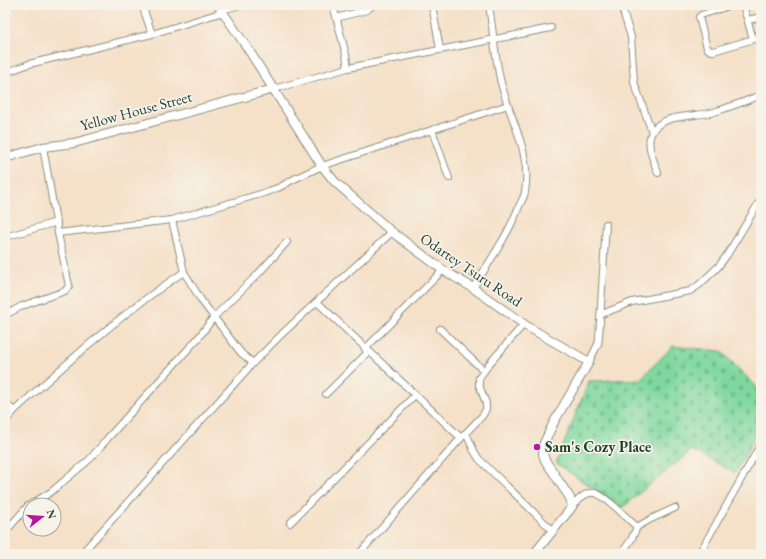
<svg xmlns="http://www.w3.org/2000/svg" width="766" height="559" viewBox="0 0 766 559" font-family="'EB Garamond',serif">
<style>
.cemetery{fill:url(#cemetery-stones);stroke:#4e8a68}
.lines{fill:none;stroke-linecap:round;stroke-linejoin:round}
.street-casing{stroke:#8a8e7e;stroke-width:8}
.secondary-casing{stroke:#8a8e7e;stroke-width:10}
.street{stroke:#fff;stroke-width:6}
.secondary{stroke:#fff;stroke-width:8}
.poi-dot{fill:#b5179e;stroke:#f7f3e8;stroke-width:1.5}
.labels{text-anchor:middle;stroke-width:3.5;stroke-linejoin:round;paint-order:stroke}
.street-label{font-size:15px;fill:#1f3d34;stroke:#f7f3e8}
.poi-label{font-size:15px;font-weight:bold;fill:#1f3d34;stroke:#f7f3e8;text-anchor:start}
</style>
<defs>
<pattern id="cemetery-stones" width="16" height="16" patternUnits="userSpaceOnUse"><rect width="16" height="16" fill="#7ed89d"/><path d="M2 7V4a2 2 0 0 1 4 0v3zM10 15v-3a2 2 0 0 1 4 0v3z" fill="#6cba88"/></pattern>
</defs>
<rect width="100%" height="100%" fill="#f7f3e8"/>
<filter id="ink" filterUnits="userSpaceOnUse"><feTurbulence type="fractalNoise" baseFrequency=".025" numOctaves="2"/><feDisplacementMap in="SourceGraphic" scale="8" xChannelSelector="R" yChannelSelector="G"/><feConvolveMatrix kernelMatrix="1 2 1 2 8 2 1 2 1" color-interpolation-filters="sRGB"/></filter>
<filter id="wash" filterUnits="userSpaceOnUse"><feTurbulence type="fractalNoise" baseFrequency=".012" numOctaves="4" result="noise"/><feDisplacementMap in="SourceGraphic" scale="16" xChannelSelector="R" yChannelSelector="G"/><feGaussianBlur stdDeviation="0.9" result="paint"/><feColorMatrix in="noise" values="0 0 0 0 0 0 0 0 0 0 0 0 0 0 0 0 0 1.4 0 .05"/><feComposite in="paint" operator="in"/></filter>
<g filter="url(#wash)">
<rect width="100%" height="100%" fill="#f5e0c8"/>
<polygon class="cemetery" points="673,346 721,351 756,386 761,426 735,473 692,450 622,508 556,463 589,381 640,379"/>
</g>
<g filter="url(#ink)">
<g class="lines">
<defs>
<g id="street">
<polyline points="142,5 152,34"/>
<polyline points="333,5 346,55 348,68"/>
<polyline points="432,5 440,49"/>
<polyline points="621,5 631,37 634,82 652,132"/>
<polyline points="732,5 701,15 699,17 707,48 709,50 713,51 761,37"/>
<polyline points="743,5 753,39"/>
<polyline points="221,10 240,5"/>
<polyline points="336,18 367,10 373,5"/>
<polyline points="748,20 761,17"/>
<polyline points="5,73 29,64 152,34 223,12"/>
<polyline points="274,89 348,68 551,28"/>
<polyline points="432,130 449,178"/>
<path d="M658,173C654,161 645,144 652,132C662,113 697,117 714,112C730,107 746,101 761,95"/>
<polyline points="58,233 172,220 264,193 280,187 294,179 322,166 508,105"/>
<polyline points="5,237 57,222"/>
<polyline points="184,272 201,300 241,353 253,363"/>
<path d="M473,288C489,262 507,237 518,209C520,203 524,198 525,192C532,153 510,119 501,83C495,58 493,31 489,5"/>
<polyline points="317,302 461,438"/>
<polyline points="602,314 632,302 690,291 699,285 718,267 727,255 761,199"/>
<polyline points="5,315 22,306 65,291 69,286 58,233 43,147"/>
<polyline points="440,329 484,371"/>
<polyline points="365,349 443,270"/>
<polyline points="589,362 598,344 599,337 606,224"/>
<polyline points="326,394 368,352"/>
<polyline points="5,403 14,411"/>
<path d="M5,422L14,411C68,362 123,312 184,272L172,220"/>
<polyline points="466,433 474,451 479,459 552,530"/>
<path d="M572,507C578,500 585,491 595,493C605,495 629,520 637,527"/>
<polyline points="290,523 415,395"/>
<polyline points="5,532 28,506 51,492 90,459 107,439 199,337 214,317 258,274 287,242"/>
<polyline points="81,554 253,363 284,332 392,232"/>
<polyline points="359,554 461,438 483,415 486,409 486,403 479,385 479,378 489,364 524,324"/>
<polyline points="621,554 631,540 637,527 651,519 675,508"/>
<polyline points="699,554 761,444"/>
</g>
<g id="secondary">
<polyline points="218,5 248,49 322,166 335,182 392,232 443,270 473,288 528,327 589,362 554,422 544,443 543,454 545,460 570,498 572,507 534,554"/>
<polyline points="5,158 43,147 74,143 274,89"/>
</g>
</defs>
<use href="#street" class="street-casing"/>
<use href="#secondary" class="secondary-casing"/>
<use href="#street" class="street"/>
<use href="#secondary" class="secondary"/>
</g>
</g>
<circle class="poi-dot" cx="537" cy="447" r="4"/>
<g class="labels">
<g class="street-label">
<text transform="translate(136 111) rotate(-15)" y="5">Yellow House Street</text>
<text transform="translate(471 270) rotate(34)" y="5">Odartey Tsuru Road</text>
</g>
<g class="poi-label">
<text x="545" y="452">Sam's Cozy Place</text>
</g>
</g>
<rect width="766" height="559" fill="none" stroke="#f7f3e8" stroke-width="20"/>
<g transform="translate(42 517) rotate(73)"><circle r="19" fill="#f7f3e8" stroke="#a1aaa0"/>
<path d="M0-3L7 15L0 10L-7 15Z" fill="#b5179e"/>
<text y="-6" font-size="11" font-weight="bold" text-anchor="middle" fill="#1f3d34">N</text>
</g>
</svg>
